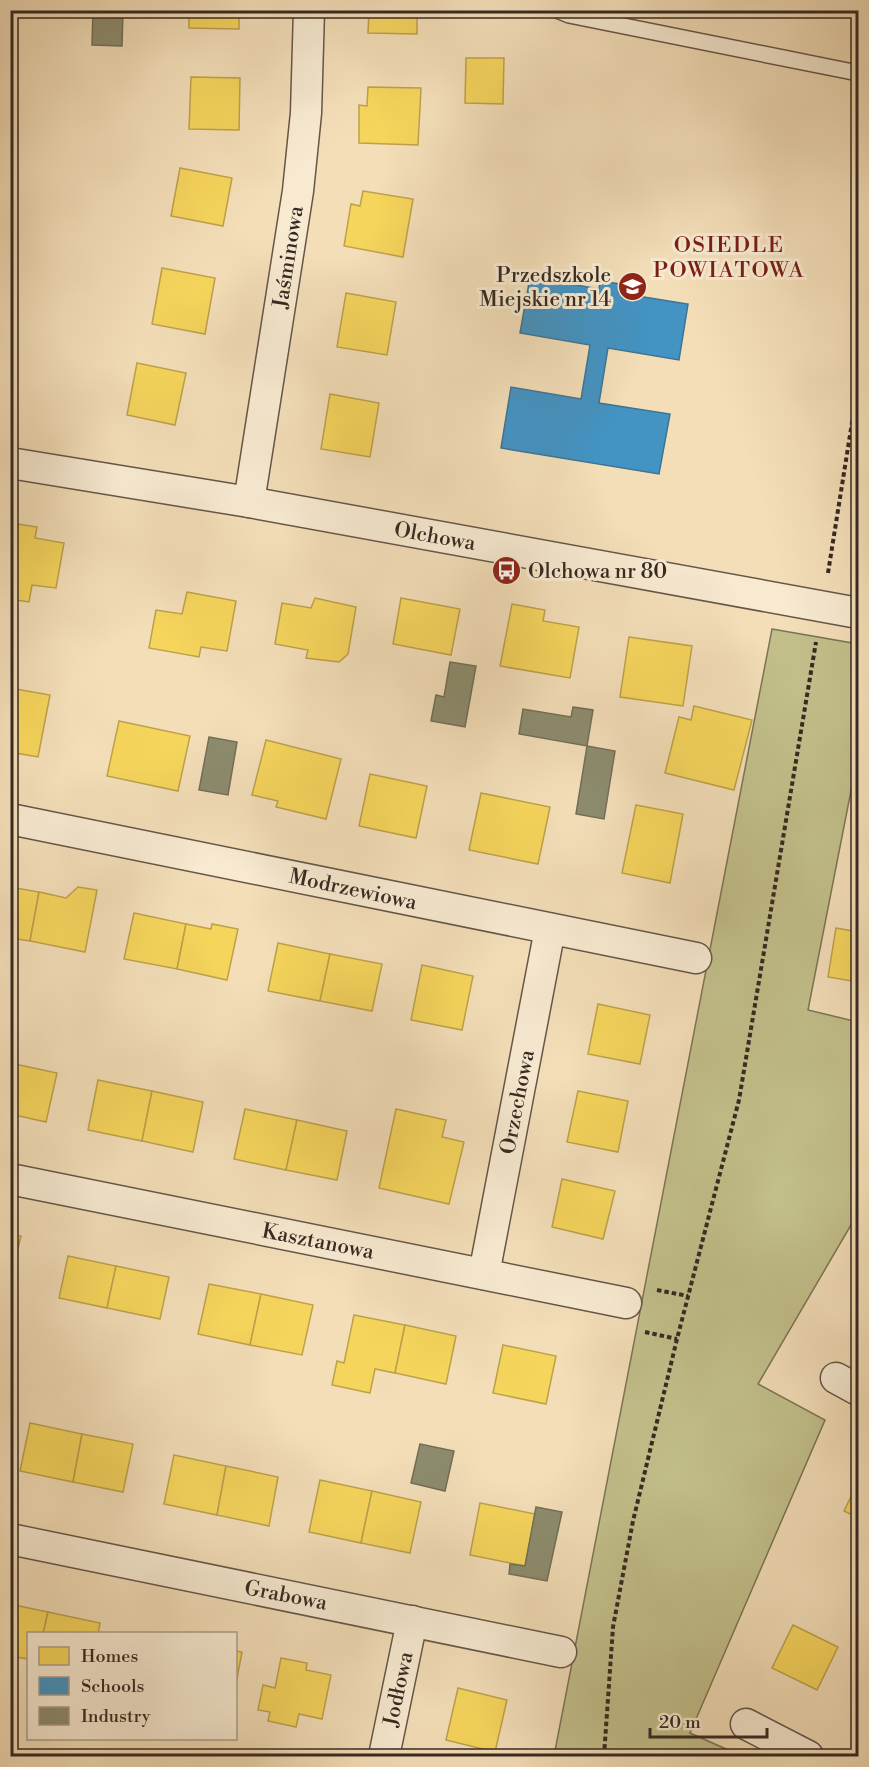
<svg xmlns="http://www.w3.org/2000/svg" width="869" height="1767" viewBox="0 0 869 1767" font-family="'Libre Bodoni',serif">
<style>
.green{fill:#c2bf8a;stroke:#7c7456;stroke-width:1.5}
.homes{fill:#f6d55c;stroke:#bda14b;stroke-width:1.5}
.schools{fill:#4393c3;stroke:#3f7393;stroke-width:1.5}
.industry{fill:#8c8c6e;stroke:#726e57;stroke-width:1.5}
.lines{fill:none;stroke-linecap:round;stroke-linejoin:round}
.lane-casing{stroke:#665648;stroke-width:18}
.street-casing{stroke:#665648;stroke-width:33}
.path{stroke:#372922;stroke-width:4;stroke-dasharray:4.5 3;stroke-linecap:butt}
.lane{stroke:#f7ead1;stroke-width:15}
.street{stroke:#f7ead1;stroke-width:30}
.labels{text-anchor:middle;stroke-width:6;stroke-linejoin:round;paint-order:stroke}
.street-label{font-size:21px;fill:#372922;stroke:#f7ead1}
.poi-label{font-size:21px;fill:#372922;stroke:#f7ead1;text-anchor:end}
.neighbourhood-label{font-size:22px;letter-spacing:1.5px;fill:#7a1f14;stroke:#f7ead1}
</style>
<rect width="100%" height="100%" fill="#f3deb8"/>
<filter id="stains"><feTurbulence type="fractalNoise" baseFrequency=".00333" numOctaves="4"/><feColorMatrix values="0 0 0 0 .2 0 0 0 0 .09 0 0 0 0 .02 0 0 0 .5 -.17"/></filter>
<radialGradient id="worn" r=".72"><stop offset=".6" stop-color="#630" stop-opacity="0"/><stop offset="1" stop-color="#630" stop-opacity=".3"/></radialGradient>
<polygon class="green" points="772,629 858,644 858,755 808,1010 858,1022 858,1213 758,1384 825,1420 690,1733 742,1756 554,1756"/>
<g class="homes">
<polygon points="189,10 239,10 239,29 189,28"/>
<polygon points="369,10 417,10 417,34 368,33"/>
<polygon points="466,58 504,58 503,104 465,103"/>
<polygon points="191,77 240,78 239,130 189,129"/>
<polygon points="368,87 421,88 418,145 359,143 359,105 367,106"/>
<polygon points="180,168 232,178 223,226 171,216"/>
<polygon points="363,191 413,199 403,257 344,246 351,204 360,206"/>
<polygon points="162,268 215,278 205,334 152,324"/>
<polygon points="346,293 396,302 387,355 337,347"/>
<polygon points="137,363 186,373 175,425 127,415"/>
<polygon points="330,394 379,403 370,457 321,449"/>
<polygon points="18,524 37,527 35,538 64,543 56,588 32,585 29,602 10,599 10,535 16,536"/>
<polygon points="187,592 236,601 227,651 201,647 199,657 149,648 156,610 182,614"/>
<polygon points="315,598 356,607 348,654 339,662 306,658 308,650 275,644 282,603 311,608"/>
<polygon points="401,598 460,609 451,655 393,644"/>
<polygon points="512,604 545,610 543,621 579,627 570,678 500,666"/>
<polygon points="629,637 692,646 683,706 620,697"/>
<polygon points="10,688 50,695 38,757 10,752"/>
<polygon points="694,706 752,720 734,790 665,773 679,717 691,720"/>
<polygon points="119,721 190,736 178,791 107,776"/>
<polygon points="266,740 341,759 326,819 276,807 278,801 252,795"/>
<polygon points="370,774 427,786 416,838 359,826"/>
<polygon points="481,793 550,807 538,864 469,850"/>
<polygon points="636,805 683,814 670,883 622,873"/>
<polygon points="10,887 39,892 30,941 10,938"/>
<polygon points="78,887 97,890 85,952 30,941 39,892 66,898"/>
<polygon points="134,913 186,924 177,969 124,959"/>
<polygon points="186,924 211,929 212,924 238,929 227,980 177,969"/>
<polygon points="836,928 858,932 858,987 857,987 858,982 828,977"/>
<polygon points="278,943 330,954 320,1001 268,991"/>
<polygon points="330,954 382,964 372,1011 320,1001"/>
<polygon points="422,965 473,976 462,1030 411,1020"/>
<polygon points="598,1004 650,1015 640,1064 588,1054"/>
<polygon points="10,1063 57,1073 46,1122 10,1114"/>
<polygon points="98,1080 152,1091 142,1141 88,1130"/>
<polygon points="152,1091 203,1102 193,1152 142,1141"/>
<polygon points="578,1091 628,1101 618,1152 567,1142"/>
<polygon points="245,1109 297,1120 286,1170 234,1159"/>
<polygon points="396,1109 446,1120 442,1137 464,1142 449,1204 379,1188"/>
<polygon points="297,1120 347,1131 337,1180 286,1170"/>
<polygon points="562,1179 615,1191 603,1239 552,1227"/>
<polygon points="10,1234 21,1236 10,1283"/>
<polygon points="68,1256 116,1266 107,1308 59,1298"/>
<polygon points="116,1266 169,1277 160,1319 107,1308"/>
<polygon points="209,1284 261,1294 250,1345 198,1334"/>
<polygon points="261,1294 313,1305 302,1355 250,1345"/>
<polygon points="354,1315 405,1325 395,1373 375,1369 370,1393 332,1385 337,1361 344,1363"/>
<polygon points="405,1325 456,1336 446,1384 395,1373"/>
<polygon points="503,1345 556,1356 546,1404 493,1393"/>
<polygon points="30,1423 82,1434 73,1482 20,1471"/>
<polygon points="82,1434 133,1444 123,1492 73,1482"/>
<polygon points="174,1455 226,1466 217,1515 164,1504"/>
<polygon points="226,1466 278,1477 269,1526 217,1515"/>
<polygon points="320,1480 372,1491 361,1543 309,1532"/>
<polygon points="858,1482 858,1518 844,1511"/>
<polygon points="372,1491 421,1502 410,1553 361,1543"/>
<polygon points="480,1503 535,1514 525,1566 470,1555"/>
<polygon points="10,1604 48,1612 43,1634 28,1634 28,1659 10,1656"/>
<polygon points="48,1612 100,1623 98,1634 43,1634"/>
<polygon points="793,1625 838,1647 817,1690 772,1668"/>
<polygon points="236,1651 242,1652 236,1684"/>
<polygon points="281,1658 307,1663 306,1670 331,1675 322,1719 299,1714 296,1727 268,1721 270,1712 258,1710 263,1685 275,1688"/>
<polygon points="458,1688 507,1700 495,1752 446,1740"/>
</g>
<polygon class="schools" points="530,277 599,289 600,281 620,284 619,293 688,304 679,360 608,348 599,403 670,414 659,474 501,448 511,387 581,399 590,345 520,333"/>
<g class="industry">
<polygon points="93,10 123,10 122,46 92,45"/>
<polygon points="450,662 476,666 465,727 431,721 436,695 444,697"/>
<polygon points="573,707 593,710 587,746 519,734 523,709 571,717"/>
<polygon points="209,737 237,742 228,795 199,790"/>
<polygon points="587,746 615,751 604,819 576,814"/>
<polygon points="420,1444 454,1451 445,1491 411,1483"/>
<polygon points="536,1507 562,1512 547,1581 509,1574 510,1564 525,1566"/>
</g>
<g class="lines">
<defs>
<polyline id="lane" points="557,10 569,15 858,73"/>
<g id="street">
<polyline points="10,463 249,502 858,613"/>
<polyline points="249,502 298,191 306,113 309,10"/>
<polyline points="10,819 696,958"/>
<polyline points="10,1179 626,1303"/>
<polyline points="484,1274 550,929"/>
<polyline points="836,1378 858,1390"/>
<polyline points="10,1539 561,1652"/>
<polyline points="746,1724 808,1756"/>
<polyline points="384,1756 412,1621"/>
</g>
</defs>
<use href="#lane" class="lane-casing"/>
<use href="#street" class="street-casing"/>
<g class="path">
<polyline points="828,573 858,385"/>
<polyline points="657,1290 688,1296"/>
<polyline points="645,1332 677,1339"/>
<polyline points="604,1756 613,1627 633,1521 677,1339 739,1100 816,642"/>
</g>
<use href="#lane" class="lane"/>
<use href="#street" class="street"/>
</g>
<defs>
<symbol id="school-disc" viewBox="-11 -11 22 22"><circle r="9.5" fill="#8f2418" stroke="#f7ead1"/><path d="M0-5L7-2L0 1L-7-2ZM-4 1L0 2.5L4 1V4Q0 6-4 4Z" fill="#fff"/></symbol>
<symbol id="bus-disc" viewBox="-11 -11 22 22"><circle r="9.5" fill="#8f2418" stroke="#f7ead1"/><path d="M-5-6H5V4H4V6H2V4H-2V6H-4V4H-5ZM-3.5-4V0h7V-4ZM-3.5 1.2v1.5H-2V1.2ZM2 1.2v1.5H3.5V1.2Z" fill="#fff"/></symbol>
</defs>
<g fill-rule="evenodd">
<use href="#school-disc" x="616" y="270" width="33" height="33"/>
<use href="#bus-disc" x="490" y="554" width="33" height="33"/>
</g>
<g class="labels">
<g class="street-label">
<text transform="translate(288 257) rotate(-81)" y="7">Jaśminowa</text>
<text transform="translate(435 536) rotate(10)" y="7">Olchowa</text>
<text transform="translate(353 889) rotate(12)" y="7">Modrzewiowa</text>
<text transform="translate(517 1102) rotate(-79)" y="7">Orzechowa</text>
<text transform="translate(318 1241) rotate(11)" y="7">Kasztanowa</text>
<text transform="translate(286 1595) rotate(11)" y="7">Grabowa</text>
<text transform="translate(398 1689) rotate(-78)" y="7">Jodłowa</text>
</g>
<g class="poi-label">
<text x="611" y="282">Przedszkole<tspan x="611" dy="24">Miejskie nr 14</tspan></text>
<text x="528" y="578" text-anchor="start">Olchowa nr 80</text>
</g>
<g class="neighbourhood-label">
<text x="729" y="252">OSIEDLE<tspan x="729" dy="25">POWIATOWA</tspan></text>
</g>
</g>
<rect width="869" height="1767" fill="none" stroke="#f3deb8" stroke-width="36"/>
<rect x="12" y="12" width="845" height="1743" fill="none" stroke="#372922" stroke-width="3"/>
<rect x="18" y="18" width="833" height="1731" fill="none" stroke="#372922" stroke-width="1.5"/>
<rect x="27" y="1632" width="210" height="108" fill="#f7ead1" stroke="#aa9d8b" stroke-width="1.5"/>
<rect x="39" y="1647" width="30" height="18" fill="#f6d55c" stroke="#aa9d8b" stroke-width="1.5"/>
<text x="81" y="1662" font-size="18" fill="#372922">Homes</text>
<rect x="39" y="1677" width="30" height="18" fill="#4393c3" stroke="#aa9d8b" stroke-width="1.5"/>
<text x="81" y="1692" font-size="18" fill="#372922">Schools</text>
<rect x="39" y="1707" width="30" height="18" fill="#8c8c6e" stroke="#aa9d8b" stroke-width="1.5"/>
<text x="81" y="1722" font-size="18" fill="#372922">Industry</text>
<path d="M650 1728v9h117v-9" fill="none" stroke="#372922" stroke-width="3"/>
<text x="659" y="1728" font-size="18" fill="#372922" stroke="#f7ead1" stroke-width="4.5" paint-order="stroke">20 m</text>
<rect width="100%" height="100%" filter="url(#stains)"/>
<rect width="100%" height="100%" fill="url(#worn)"/>
</svg>
